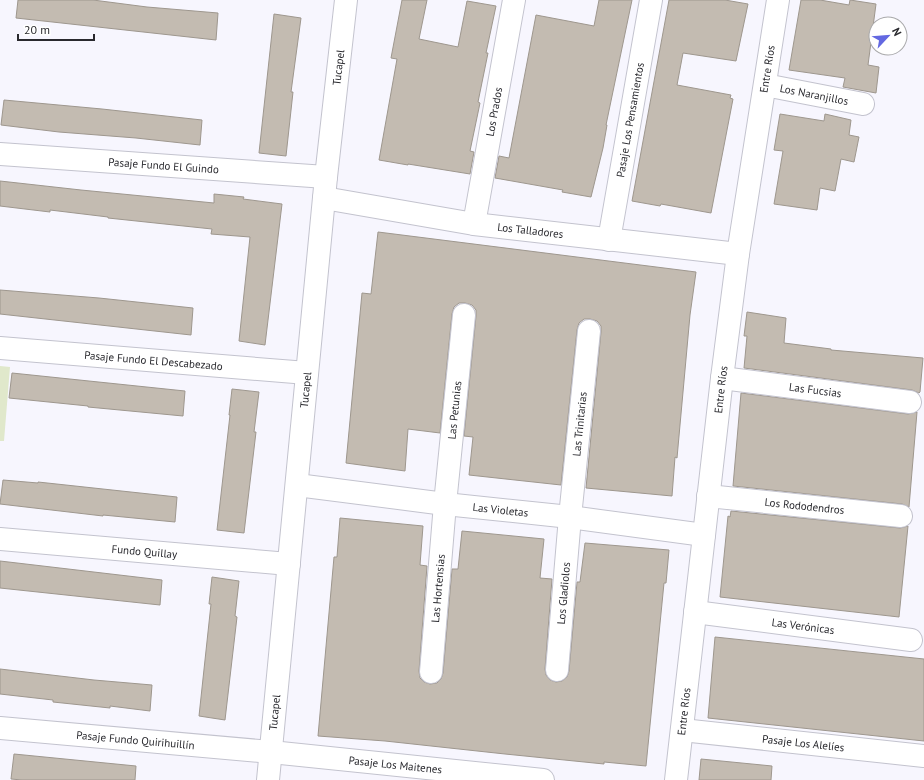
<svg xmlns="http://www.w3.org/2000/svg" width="924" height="780" viewBox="0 0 924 780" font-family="'PT Sans',sans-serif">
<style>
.green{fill:#e0e8cb}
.building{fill:#c3bbb1;stroke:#9e978e}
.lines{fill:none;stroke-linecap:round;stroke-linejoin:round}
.minor-casing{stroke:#c3c3ce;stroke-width:24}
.tertiary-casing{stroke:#c3c3ce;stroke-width:24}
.minor{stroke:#fff;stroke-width:22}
.tertiary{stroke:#fff;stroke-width:22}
.labels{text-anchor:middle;stroke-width:3;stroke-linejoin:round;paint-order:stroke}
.street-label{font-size:11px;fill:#29292e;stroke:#fff}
</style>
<rect width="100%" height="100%" fill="#f7f6fe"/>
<polygon class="green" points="0,366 10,367 4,441 0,441"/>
<g class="building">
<polygon points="18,0 93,0 147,7 218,13 216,40 16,18"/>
<polygon points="402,0 427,0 419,39 458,47 467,1 496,6 486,53 488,53 478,102 480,103 470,151 474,152 470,174 408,164 408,165 379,160 397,59 391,58"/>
<polygon points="599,0 632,0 606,125 607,125 603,148 591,197 562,192 563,190 495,178 499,156 509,158 536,15 594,26"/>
<polygon points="669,0 725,0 748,4 736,61 683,53 677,85 731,95 730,98 733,99 711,213 661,204 660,206 632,201"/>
<polygon points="801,0 820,0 849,5 850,0 876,4 868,65 879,67 876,93 843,87 845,78 789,70"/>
<polygon points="274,14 301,18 291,92 293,92 286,156 259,153"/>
<polygon points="4,100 102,109 202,120 200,145 136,138 59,132 1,125"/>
<polygon points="780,114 824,121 825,114 851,120 849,135 859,137 854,162 841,159 835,191 820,188 817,210 774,204 783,151 774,150"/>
<polygon points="0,181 81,190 214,203 214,194 244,197 243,199 282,204 265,345 239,341 250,237 211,234 212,229 108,218 108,217 50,210 50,212 0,206"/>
<polygon points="378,232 696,272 690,315 677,458 675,457 672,496 586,488 601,332 601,326 597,321 590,319 584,319 579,323 577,330 561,485 469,475 473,437 464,436 476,316 476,310 472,305 465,303 459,303 454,307 452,314 440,433 408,429 405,471 346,463 362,293 371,294"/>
<polygon points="0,290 99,298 193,308 191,335 0,314"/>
<polygon points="747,312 786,318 784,343 831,349 831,350 923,358 920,392 919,393 912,390 744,368 747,336 744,336"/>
<polygon points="12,373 185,391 183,416 88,407 88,406 9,398"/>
<polygon points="232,389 259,392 254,432 256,432 244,533 217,530 230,415 229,415"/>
<polygon points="741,393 908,414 917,412 909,507 902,504 733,486"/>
<polygon points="3,480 38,483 38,482 177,497 175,522 103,515 103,516 0,504"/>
<polygon points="731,511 900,528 908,526 899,617 720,597 728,516 730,517"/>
<polygon points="340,518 423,526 420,565 427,566 419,671 420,678 424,682 430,684 437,683 441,679 443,673 452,569 458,569 462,531 544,539 540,578 552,579 545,669 546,675 550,680 556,682 562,681 567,677 569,671 577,582 580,582 585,543 669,550 666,583 664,583 646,766 604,762 604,764 505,754 385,741 318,736 334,557 337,557"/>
<polygon points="0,561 162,580 160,605 0,588"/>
<polygon points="212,577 239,581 235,616 237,617 225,720 199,716 211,604 209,604"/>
<polygon points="715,637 924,659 924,741 708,718"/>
<polygon points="0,669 94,680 152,685 150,711 110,706 110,708 53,702 53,700 0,694"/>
<polygon points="14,754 136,766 135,780 22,780 11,779"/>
<polygon points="701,759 772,766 771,780 699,780"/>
</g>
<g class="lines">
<defs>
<g id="minor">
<path id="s1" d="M765,85L863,104"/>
<path id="s2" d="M0,154L326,177"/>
<path id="s3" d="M324,198L474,224L738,254"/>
<path id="s4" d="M474,224L514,0"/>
<path id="s5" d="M609,240L651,0"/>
<path id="s6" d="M0,348L307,373"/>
<path id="s7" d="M722,378L910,402"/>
<path id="s8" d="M297,485L445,504L570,517L704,535"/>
<path id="s9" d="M708,496L901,516"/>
<path id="s10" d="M0,539L289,564"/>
<path id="s11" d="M695,612L911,640"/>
<path id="s12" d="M557,670L570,517L589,331"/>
<path id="s13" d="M431,672L445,504L464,315"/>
<path id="s14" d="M0,728L271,752L543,780"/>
<path id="s15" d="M682,730L924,756"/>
<path id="s16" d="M676,780L722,378L738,254L778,0"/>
</g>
<g id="tertiary">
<path id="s17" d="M268,780L326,177L346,0"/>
</g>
</defs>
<use href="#minor" class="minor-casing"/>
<use href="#tertiary" class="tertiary-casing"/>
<use href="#minor" class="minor"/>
<use href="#tertiary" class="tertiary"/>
</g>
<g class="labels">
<g class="street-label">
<text dy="4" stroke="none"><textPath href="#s17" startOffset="716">Tucapel</textPath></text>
<text dy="4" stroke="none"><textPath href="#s16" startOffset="717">Entre Ríos</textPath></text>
<text dy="4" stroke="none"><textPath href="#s1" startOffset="50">Los Naranjillos</textPath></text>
<text dy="4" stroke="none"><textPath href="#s4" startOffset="114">Los Prados</textPath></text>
<text dy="4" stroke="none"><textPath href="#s5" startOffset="122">Pasaje Los Pensamientos</textPath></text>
<text dy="4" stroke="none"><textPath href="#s2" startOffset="164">Pasaje Fundo El Guindo</textPath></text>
<text dy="4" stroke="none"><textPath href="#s3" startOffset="209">Los Talladores</textPath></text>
<text dy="4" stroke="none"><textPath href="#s6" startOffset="154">Pasaje Fundo El Descabezado</textPath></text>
<text dy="4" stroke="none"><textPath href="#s16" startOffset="393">Entre Ríos</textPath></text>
<text dy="4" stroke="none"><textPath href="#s17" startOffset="392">Tucapel</textPath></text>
<text dy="4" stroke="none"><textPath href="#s7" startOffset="94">Las Fucsias</textPath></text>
<text dy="4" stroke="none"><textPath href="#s13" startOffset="263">Las Petunias</textPath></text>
<text dy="4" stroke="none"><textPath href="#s12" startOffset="247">Las Trinitarias</textPath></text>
<text dy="4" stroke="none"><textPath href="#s9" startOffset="97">Los Rododendros</textPath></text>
<text dy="4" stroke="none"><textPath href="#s8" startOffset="205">Las Violetas</textPath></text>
<text dy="4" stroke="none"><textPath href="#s10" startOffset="145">Fundo Quillay</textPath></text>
<text dy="4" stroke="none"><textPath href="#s13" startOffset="84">Las Hortensias</textPath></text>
<text dy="4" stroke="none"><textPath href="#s12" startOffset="77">Los Gladiolos</textPath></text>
<text dy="4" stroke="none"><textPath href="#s11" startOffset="109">Las Verónicas</textPath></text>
<text dy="4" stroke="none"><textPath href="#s16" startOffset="69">Entre Ríos</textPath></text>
<text dy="4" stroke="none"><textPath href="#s17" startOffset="68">Tucapel</textPath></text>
<text dy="4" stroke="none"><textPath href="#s14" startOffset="136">Pasaje Fundo Quirihuillín</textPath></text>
<text dy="4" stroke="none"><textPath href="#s15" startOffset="122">Pasaje Los Alelíes</textPath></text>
<text dy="4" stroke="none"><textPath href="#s14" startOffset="397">Pasaje Los Maitenes</textPath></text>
</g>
</g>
<g transform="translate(888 36) rotate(64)"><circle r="19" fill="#ffffff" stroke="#a9a9ab"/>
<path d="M0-3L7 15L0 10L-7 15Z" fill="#6368e1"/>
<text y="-6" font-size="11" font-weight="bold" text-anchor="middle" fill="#29292e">N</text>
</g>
<path d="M18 34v6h76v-6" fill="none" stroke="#29292e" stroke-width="2"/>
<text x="24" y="34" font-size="12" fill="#29292e" stroke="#ffffff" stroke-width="3" paint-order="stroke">20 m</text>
</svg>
